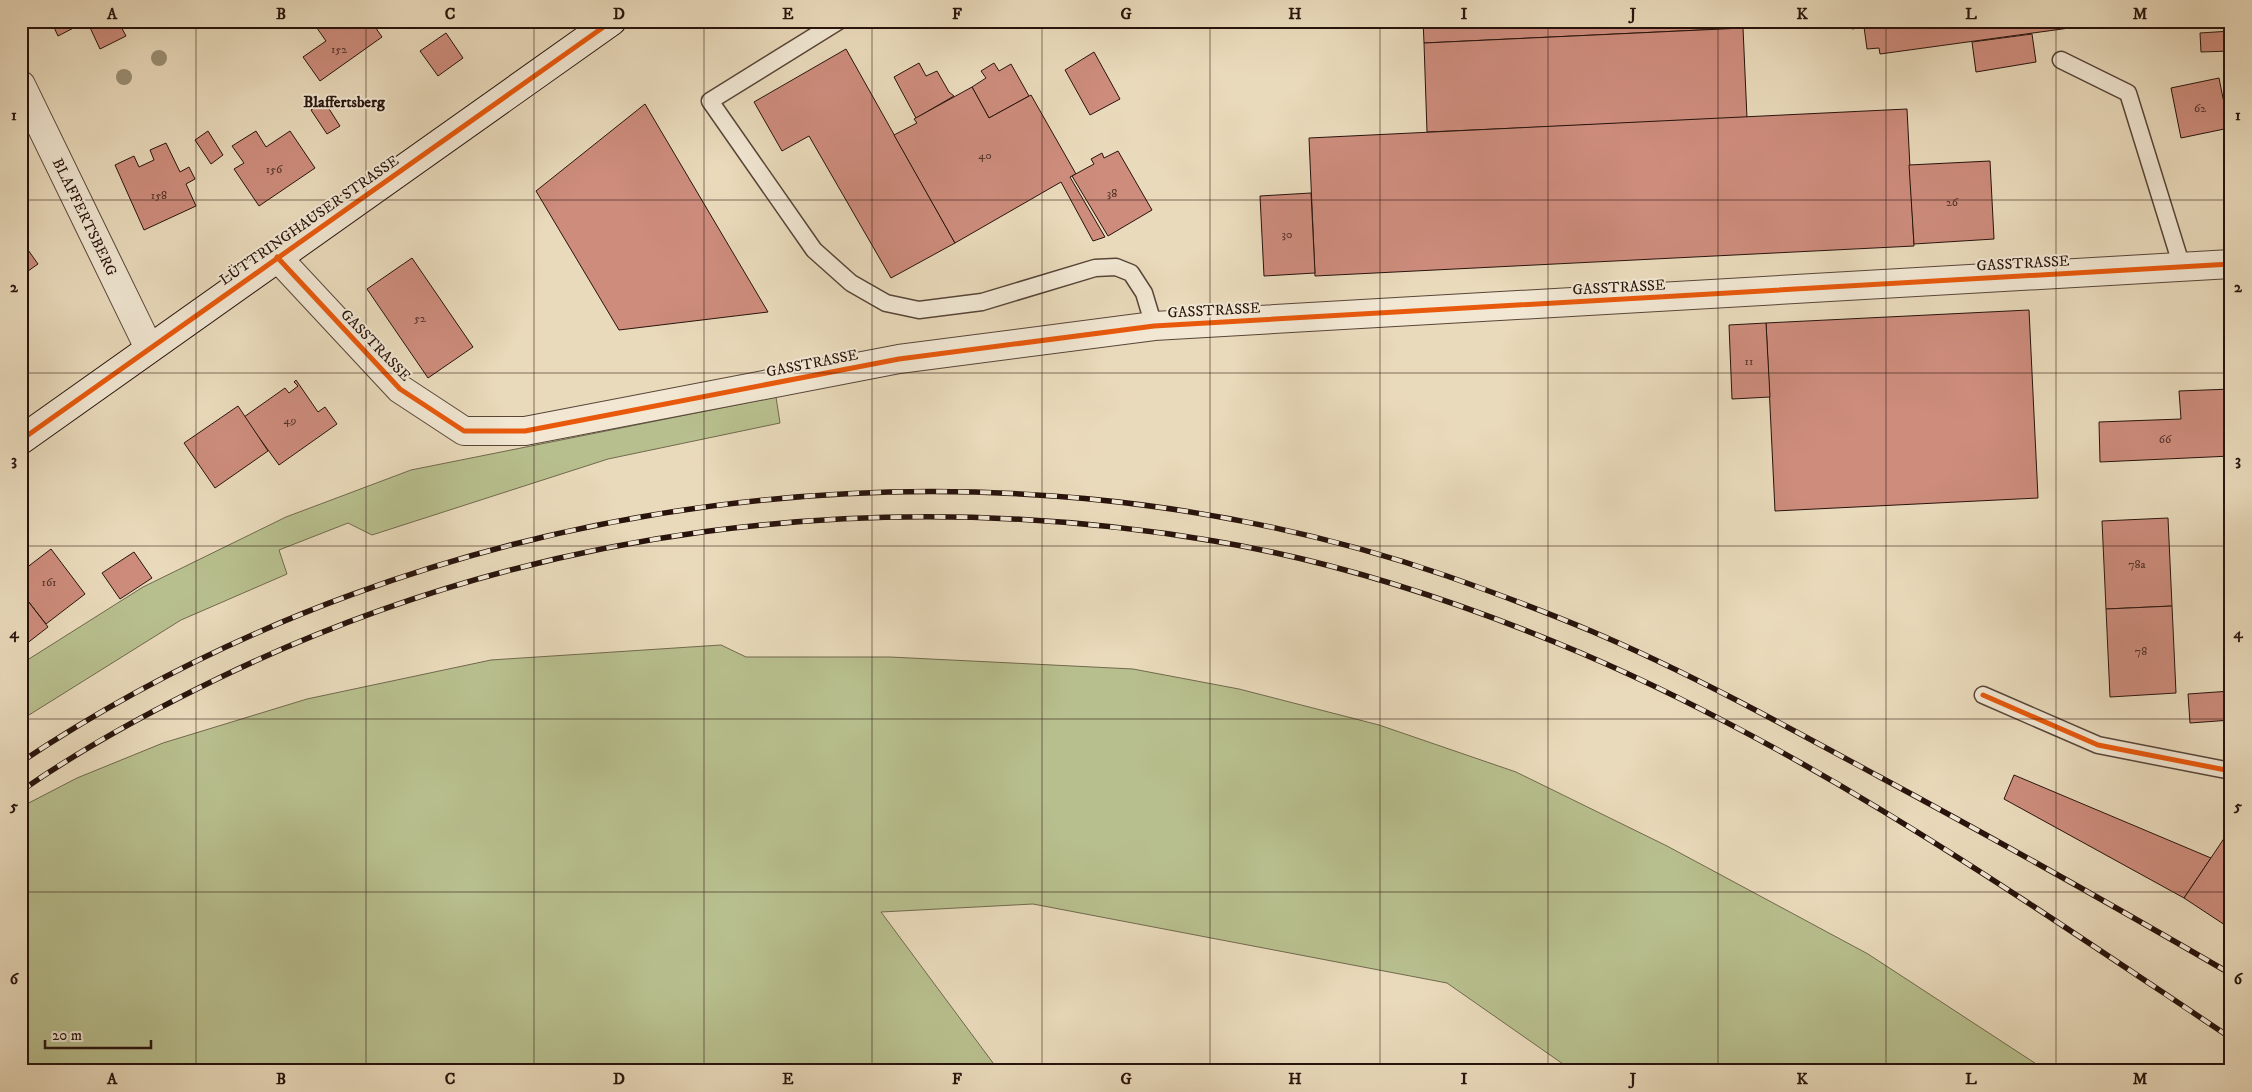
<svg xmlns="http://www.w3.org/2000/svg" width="2252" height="1092" viewBox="0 0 2252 1092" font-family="'IM FELL DW Pica',serif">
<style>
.green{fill:#b8bf8e;stroke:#70694d}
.building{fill:#cd8c7c;stroke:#28130c}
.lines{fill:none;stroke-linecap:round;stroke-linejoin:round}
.service-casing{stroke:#584538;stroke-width:19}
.minor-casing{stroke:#584538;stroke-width:30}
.secondary-casing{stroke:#28130c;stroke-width:30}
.service{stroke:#f1e7d3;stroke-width:16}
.minor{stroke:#f1e7d3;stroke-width:28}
.secondary{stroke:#f1e7d3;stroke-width:28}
.rail-casing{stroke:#28130c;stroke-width:5.5}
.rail{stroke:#f1e7d3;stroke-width:4;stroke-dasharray:11;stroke-linecap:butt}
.cycleway-casing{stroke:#f1e7d3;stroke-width:8}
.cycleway{stroke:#e8590c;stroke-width:5}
.tree{fill:#9a8e74}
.grid{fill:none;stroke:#28130c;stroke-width:1;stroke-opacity:0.55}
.labels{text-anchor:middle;stroke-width:4;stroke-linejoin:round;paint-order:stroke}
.number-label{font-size:12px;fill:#513128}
.street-label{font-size:15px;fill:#28130c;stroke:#f1e7d3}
.neighbourhood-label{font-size:16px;font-weight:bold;fill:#28130c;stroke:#f1e7d3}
.neatline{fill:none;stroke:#28130c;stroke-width:2}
.grid-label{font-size:16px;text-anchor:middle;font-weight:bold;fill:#28130c}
</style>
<rect width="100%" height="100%" fill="#e9dabb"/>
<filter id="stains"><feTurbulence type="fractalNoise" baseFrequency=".004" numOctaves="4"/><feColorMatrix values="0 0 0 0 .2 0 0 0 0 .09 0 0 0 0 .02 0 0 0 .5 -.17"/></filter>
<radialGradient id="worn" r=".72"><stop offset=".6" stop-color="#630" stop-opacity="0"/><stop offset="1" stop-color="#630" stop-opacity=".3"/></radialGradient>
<g class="green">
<polygon points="776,397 780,423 608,459 372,535 348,523 279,550 287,574 181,620 21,720 21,664 143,587 286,517 411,470"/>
<polygon points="721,645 746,657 890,657 1133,669 1239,689 1379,725 1516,772 1667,846 1868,954 2047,1071 1854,1071 1844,1065 1845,1071 1573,1071 1447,983 1033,904 881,912 999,1071 21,1071 21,807 77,778 163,743 307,699 491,660"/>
</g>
<g class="building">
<polygon points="51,21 87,21 58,36"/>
<polygon points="87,21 118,21 126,36 100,49"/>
<polygon points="312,21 371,21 382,37 320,81 303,57 326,41"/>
<polygon points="1423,21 1743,21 1743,28 1424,43"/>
<polygon points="1851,21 2083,21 2084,26 1880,54 1879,48 1867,49 1864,27 1852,29"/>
<polygon points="1743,28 1747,118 1427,132 1424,43"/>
<polygon points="2231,31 2231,51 2201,52 2200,33"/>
<polygon points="446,33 463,58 438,76 420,51"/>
<polygon points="2032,34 2036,62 1976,72 1972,42"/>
<polygon points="846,49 955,243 891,278 809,136 782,151 754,102"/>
<polygon points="1094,52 1120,99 1090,115 1065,70"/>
<polygon points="919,63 926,76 937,71 949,92 954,96 916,118 894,77"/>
<polygon points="994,63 999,71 1011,64 1029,96 989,118 972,87 986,78 981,71"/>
<polygon points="2219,78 2229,128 2181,138 2171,88"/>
<polygon points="972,87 989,118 1031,95 1076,174 1070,177 1105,237 1093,241 1061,182 955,243 894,135 917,123 914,119"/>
<polygon points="324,101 340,126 327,134 311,110"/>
<polygon points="645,104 768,312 619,330 536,191"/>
<polygon points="1907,109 1914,246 1315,276 1309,138"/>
<polygon points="208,131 223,155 211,164 195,140"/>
<polygon points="256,131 266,147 290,131 315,168 259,206 234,169 244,163 232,146"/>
<polygon points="166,143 180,172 189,167 195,179 186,184 196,206 144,230 115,165 134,156 139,167 154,160 150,150"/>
<polygon points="1118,151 1152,210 1108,236 1072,176 1094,164 1091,159 1102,153 1104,158"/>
<polygon points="1990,161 1994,239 1914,244 1909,165"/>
<polygon points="1311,193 1315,273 1264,276 1260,196"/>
<polygon points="21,240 38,264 21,276"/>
<polygon points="412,258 473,347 428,378 367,289"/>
<polygon points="2029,310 2038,498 1775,511 1766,323"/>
<polygon points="1766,323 1770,397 1732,399 1729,325"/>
<polygon points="296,380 318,412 325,407 337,424 279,465 244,417 285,388 289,393 298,386 294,382"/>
<polygon points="2231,389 2231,456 2100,462 2099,422 2181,419 2179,391"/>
<polygon points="238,406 268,451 215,488 184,443"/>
<polygon points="2168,518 2172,606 2106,609 2102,521"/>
<polygon points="51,549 85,594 46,624 21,592 21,572"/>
<polygon points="134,552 152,578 120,599 102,573"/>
<polygon points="21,592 48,627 21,648"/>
<polygon points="2172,606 2176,693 2110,697 2106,609"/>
<polygon points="2231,691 2231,720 2190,723 2188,694"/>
<polygon points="2014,775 2211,858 2184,898 2004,799"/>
<polygon points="2231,828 2231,929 2184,898"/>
</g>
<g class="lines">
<defs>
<g id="service">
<polyline points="839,21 710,101 814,250 851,283 886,303 919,310 982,302 1095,268 1116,267 1131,273 1144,293 1154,326"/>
<polyline points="2061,60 2128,93 2182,267"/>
<polyline points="1983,695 2098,745 2231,771"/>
</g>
<g id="minor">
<polyline points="21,85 149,348"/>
<polyline points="277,257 400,389 464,431 525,431 899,359 1154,326 2231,264"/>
</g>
<polyline id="secondary" points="21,440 612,21"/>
</defs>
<use href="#service" class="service-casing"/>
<use href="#minor" class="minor-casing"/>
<use href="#secondary" class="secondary-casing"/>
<use href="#service" class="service"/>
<use href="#minor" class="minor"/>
<use href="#secondary" class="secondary"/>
<defs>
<g id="rail">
<path d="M21,762C432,488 980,415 1447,576C1495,593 1544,611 1591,631C1690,673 1784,725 1878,776C1997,840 2114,906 2231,974"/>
<path d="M21,791C84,747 151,711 219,678C530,527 874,484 1214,541C1340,562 1463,603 1581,653C1813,752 2021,898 2231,1038"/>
</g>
</defs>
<use href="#rail" class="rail-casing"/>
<use href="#rail" class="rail"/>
<defs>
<g id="cycleway">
<polyline points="277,257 400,389 464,431 525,431 899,359 1154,326 2231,264"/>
<polyline points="21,440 612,21"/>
<polyline points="1983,695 2098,745 2231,771"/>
</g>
</defs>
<use href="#cycleway" class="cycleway-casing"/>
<use href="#cycleway" class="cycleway"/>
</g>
<g class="tree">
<circle cx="159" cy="58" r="8"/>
<circle cx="124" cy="77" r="8"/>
</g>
<path class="grid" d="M196,21V1071M366,21V1071M534,21V1071M704,21V1071M872,21V1071M1042,21V1071M1210,21V1071M1380,21V1071M1548,21V1071M1718,21V1071M1886,21V1071M2056,21V1071M21,200H2231M21,373H2231M21,546H2231M21,719H2231M21,892H2231"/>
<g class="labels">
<g class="number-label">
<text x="339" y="53">152</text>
<text x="2200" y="112">62</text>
<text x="985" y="159">40</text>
<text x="274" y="173">156</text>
<text x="1112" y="197">38</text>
<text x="159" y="199">158</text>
<text x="1952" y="206">26</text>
<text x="1287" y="238">30</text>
<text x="420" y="322">52</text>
<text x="1749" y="365">11</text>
<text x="290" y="424">49</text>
<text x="2165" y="443">66</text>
<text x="2137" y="568">78a</text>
<text x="49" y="586">161</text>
<text x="2141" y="655">78</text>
</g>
<g class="street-label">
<text transform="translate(85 217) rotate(64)" y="5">BLAFFERTSBERG</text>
<text transform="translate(309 220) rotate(-35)" y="5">LÜTTRINGHAUSER STRASSE</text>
<text transform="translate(2023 263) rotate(-3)" y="5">GASSTRASSE</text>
<text transform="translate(1619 287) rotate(-3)" y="5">GASSTRASSE</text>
<text transform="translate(1214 310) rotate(-3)" y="5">GASSTRASSE</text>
<text transform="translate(376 345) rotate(46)" y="5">GASSTRASSE</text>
<text transform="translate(812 363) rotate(-11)" y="5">GASSTRASSE</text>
</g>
<g class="neighbourhood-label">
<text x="344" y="107">Blaffertsberg</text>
</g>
</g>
<rect width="2252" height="1092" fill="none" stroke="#e9dabb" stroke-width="55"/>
<path d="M45 1040v8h106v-8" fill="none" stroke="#28130c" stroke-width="2.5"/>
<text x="52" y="1040" font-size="15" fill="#28130c" stroke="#f1e7d3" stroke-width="4" paint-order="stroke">20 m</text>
<rect x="28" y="28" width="2196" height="1036" class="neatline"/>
<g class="grid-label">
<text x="112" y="19">A</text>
<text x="281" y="19">B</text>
<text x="450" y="19">C</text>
<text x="619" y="19">D</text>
<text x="788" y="19">E</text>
<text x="957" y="19">F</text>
<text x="1126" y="19">G</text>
<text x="1295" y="19">H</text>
<text x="1464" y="19">I</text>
<text x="1633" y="19">J</text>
<text x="1802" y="19">K</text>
<text x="1971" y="19">L</text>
<text x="2140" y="19">M</text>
<text x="14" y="120">1</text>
<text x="2238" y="120">1</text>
<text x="14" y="292">2</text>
<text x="2238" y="292">2</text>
<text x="14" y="465">3</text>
<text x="2238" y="465">3</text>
<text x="14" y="638">4</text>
<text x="2238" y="638">4</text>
<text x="14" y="811">5</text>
<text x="2238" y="811">5</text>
<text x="14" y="984">6</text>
<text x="2238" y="984">6</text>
<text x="112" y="1084">A</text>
<text x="281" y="1084">B</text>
<text x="450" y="1084">C</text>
<text x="619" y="1084">D</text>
<text x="788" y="1084">E</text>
<text x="957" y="1084">F</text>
<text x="1126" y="1084">G</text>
<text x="1295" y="1084">H</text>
<text x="1464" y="1084">I</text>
<text x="1633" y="1084">J</text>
<text x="1802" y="1084">K</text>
<text x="1971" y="1084">L</text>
<text x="2140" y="1084">M</text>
</g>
<rect width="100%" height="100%" filter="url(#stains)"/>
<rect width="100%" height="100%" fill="url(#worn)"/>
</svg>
